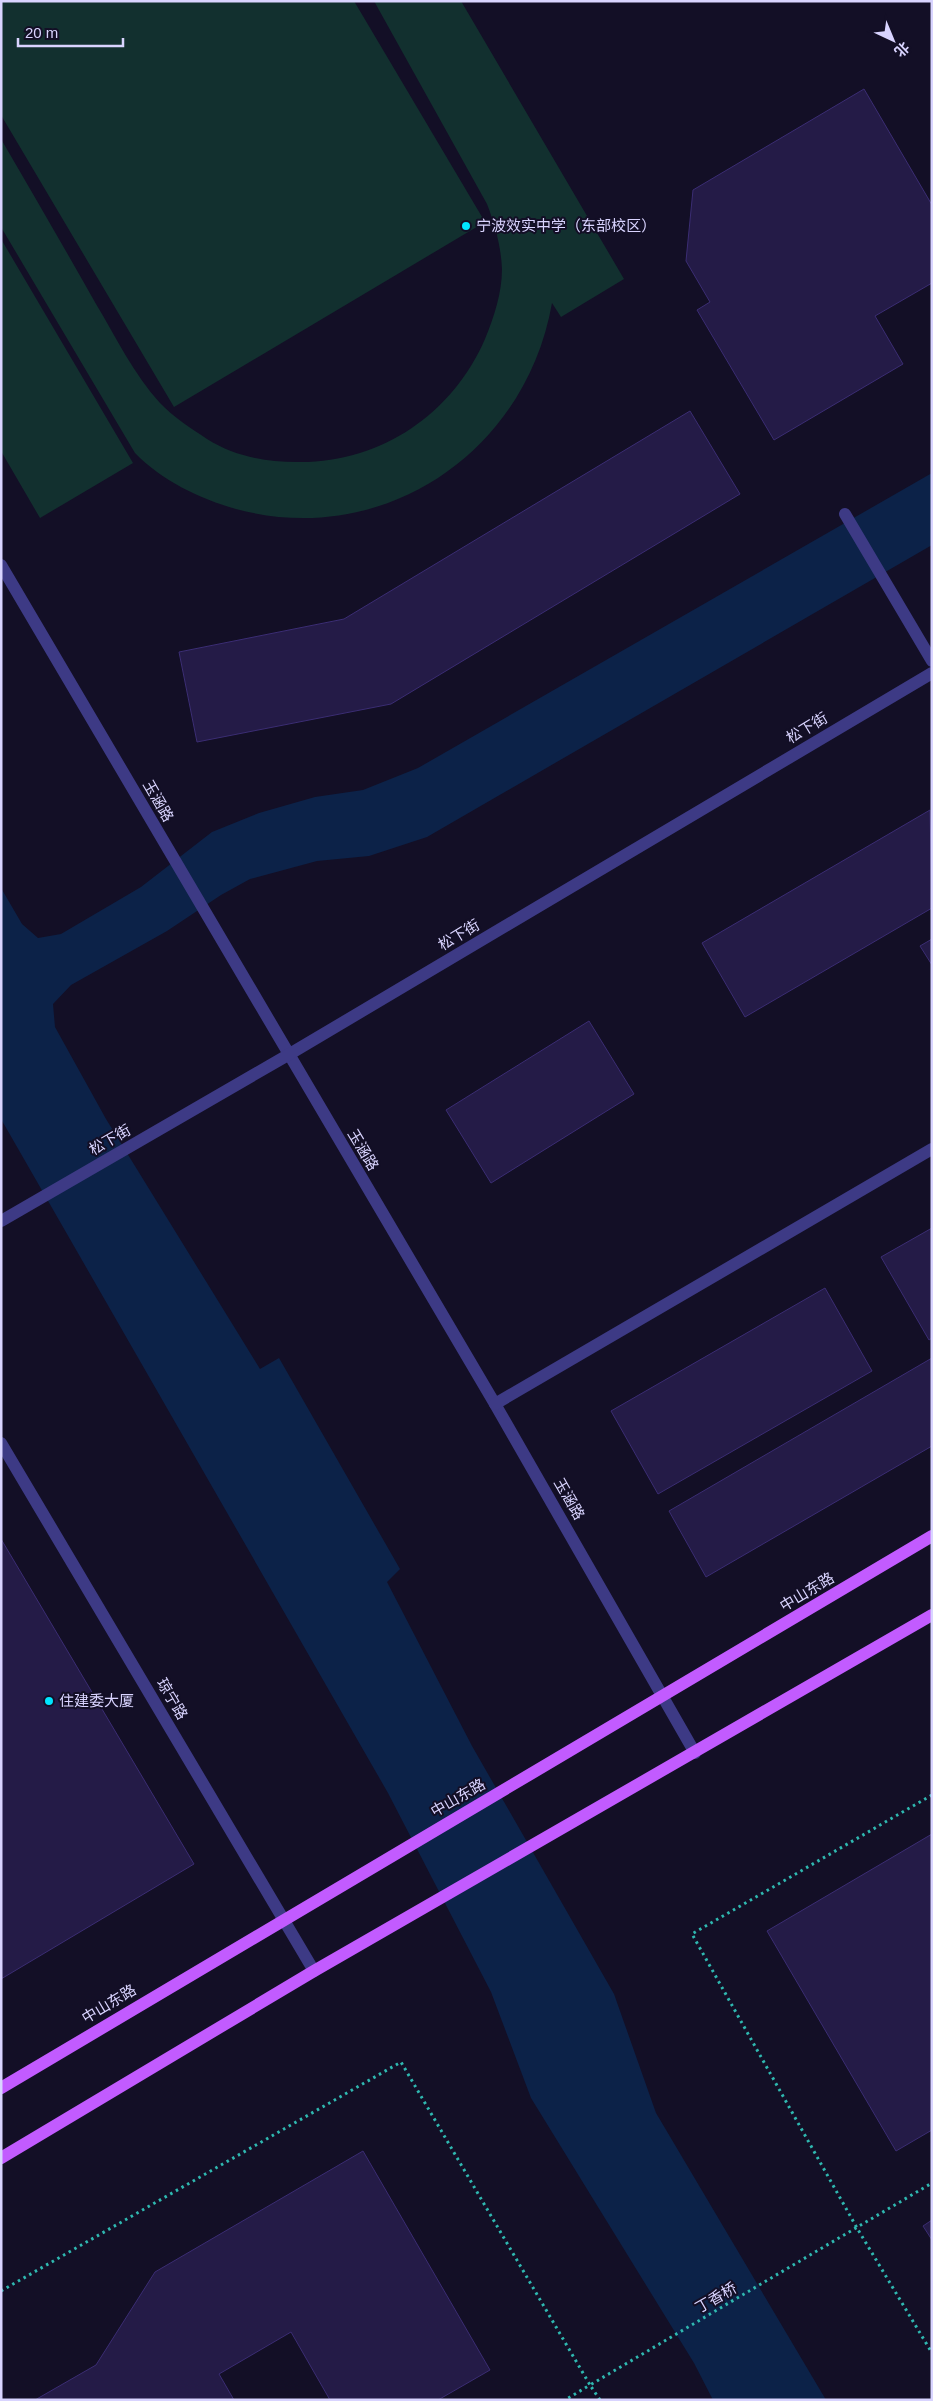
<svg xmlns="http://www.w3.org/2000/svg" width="933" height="2401" viewBox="0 0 933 2401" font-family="Arial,'Noto Sans SC',sans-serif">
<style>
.green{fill:#12302f}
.water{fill:#0c2248}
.building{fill:#241b47;stroke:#3b2d73}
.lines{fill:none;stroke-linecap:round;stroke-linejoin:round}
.path{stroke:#2fb8b0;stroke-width:3;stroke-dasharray:2.5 4;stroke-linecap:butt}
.service{stroke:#3d3a85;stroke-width:12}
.minor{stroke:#3d3a85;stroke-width:12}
.tertiary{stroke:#3d3a85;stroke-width:12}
.primary{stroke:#c25bff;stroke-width:12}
.poi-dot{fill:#00e5ff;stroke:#130f26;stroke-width:2}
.labels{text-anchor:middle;stroke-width:4;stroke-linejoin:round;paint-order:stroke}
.poi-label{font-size:15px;fill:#d9d4ff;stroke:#130f26;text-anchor:start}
.street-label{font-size:15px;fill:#d9d4ff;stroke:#130f26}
</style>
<rect width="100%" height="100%" fill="#130f26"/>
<g class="green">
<polygon points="1,1 354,1 485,222 174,407 1,115"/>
<path d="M374,1H461L624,279L561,317L552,303C526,452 384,549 236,509C200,499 161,480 135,453L1,227V139C33,194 65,249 96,304C116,337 134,375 160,403C172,416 192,429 207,439C234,456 265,462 296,462C379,464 452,415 485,339C494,317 502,293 502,269C501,246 495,225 487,204Z"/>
<polygon points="1,239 133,463 40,518 1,451"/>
</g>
<polygon class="water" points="932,473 932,545 427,837 369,856 317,861 250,879 221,895 167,931 71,985 53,1004 55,1027 106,1119 260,1369 279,1358 400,1569 387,1582 472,1746 614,1994 656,2113 826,2400 713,2400 694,2363 531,2098 491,1992 388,1793 1,1119 1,888 22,924 38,938 61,934 141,887 212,832 259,813 315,797 363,790 418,768"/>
<g class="building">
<polygon points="864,89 932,205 932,283 875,316 903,364 774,440 697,310 710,302 686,261 693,190"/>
<polygon points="690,411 740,494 391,704 197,742 179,652 344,619"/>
<polygon points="930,810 932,908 745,1017 702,943"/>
<polygon points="932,939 932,965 920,946"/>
<polygon points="589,1021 634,1094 491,1183 446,1110"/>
<polygon points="932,1228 932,1338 929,1340 881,1257"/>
<polygon points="825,1288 872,1371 658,1494 611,1411"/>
<polygon points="932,1358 932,1446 706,1577 669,1511"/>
<polygon points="1,1539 194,1864 1,1979"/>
<polygon points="932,1834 932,2130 896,2151 767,1931"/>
<polygon points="363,2151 490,2370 438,2400 330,2400 291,2332 219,2374 234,2400 35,2400 96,2365 155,2272"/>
<polygon points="932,2220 932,2240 923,2226"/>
</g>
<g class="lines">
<g class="path">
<polyline points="932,1795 692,1934 857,2228 932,2353"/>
<polyline points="1,2291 401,2062 590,2385 565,2400"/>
<polyline points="600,2400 590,2385 932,2183"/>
</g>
<polyline class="service" points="845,514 932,661"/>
<g class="minor">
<polyline points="1,565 495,1404 695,1753"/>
<polyline points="495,1404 932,1149"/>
<polyline points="1,1443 314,1971"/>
</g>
<polyline class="tertiary" points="1,1221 288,1055 932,673"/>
<g class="primary">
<polyline points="1,2088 932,1536"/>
<polyline points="1,2158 314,1971 932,1615"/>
</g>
</g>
<g class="poi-dot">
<circle cx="466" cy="226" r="5"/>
<circle cx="49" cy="1701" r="5"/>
</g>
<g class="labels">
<g class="poi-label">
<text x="476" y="231">宁波效实中学（东部校区）</text>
<text x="59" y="1706">住建委大厦</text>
</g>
<g class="street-label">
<text transform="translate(807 728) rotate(-31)" y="5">松下街</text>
<text transform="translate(158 801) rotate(60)" y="5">玉涵路</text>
<text transform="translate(459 935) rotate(-31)" y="5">松下街</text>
<text transform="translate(110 1140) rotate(-30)" y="5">松下街</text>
<text transform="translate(363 1150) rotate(59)" y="5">玉涵路</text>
<text transform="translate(569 1499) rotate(60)" y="5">玉涵路</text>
<text transform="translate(807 1592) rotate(-31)" y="5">中山东路</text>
<text transform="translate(172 1699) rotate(59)" y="5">琼宁路</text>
<text transform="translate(458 1798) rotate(-30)" y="5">中山东路</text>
<text transform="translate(109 2004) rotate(-31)" y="5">中山东路</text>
<text transform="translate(716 2298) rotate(-30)" y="5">丁香桥</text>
</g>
</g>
<rect width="933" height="2401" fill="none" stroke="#d9d4ff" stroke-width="5"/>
<g transform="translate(893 40) rotate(136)" stroke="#130f26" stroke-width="4" paint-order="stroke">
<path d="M0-4L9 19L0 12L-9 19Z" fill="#d9d4ff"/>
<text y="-8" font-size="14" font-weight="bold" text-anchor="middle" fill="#d9d4ff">北</text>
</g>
<path d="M18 38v8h105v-8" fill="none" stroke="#d9d4ff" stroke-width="2.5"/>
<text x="25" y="38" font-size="15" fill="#d9d4ff" stroke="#130f26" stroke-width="4" paint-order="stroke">20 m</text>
</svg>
